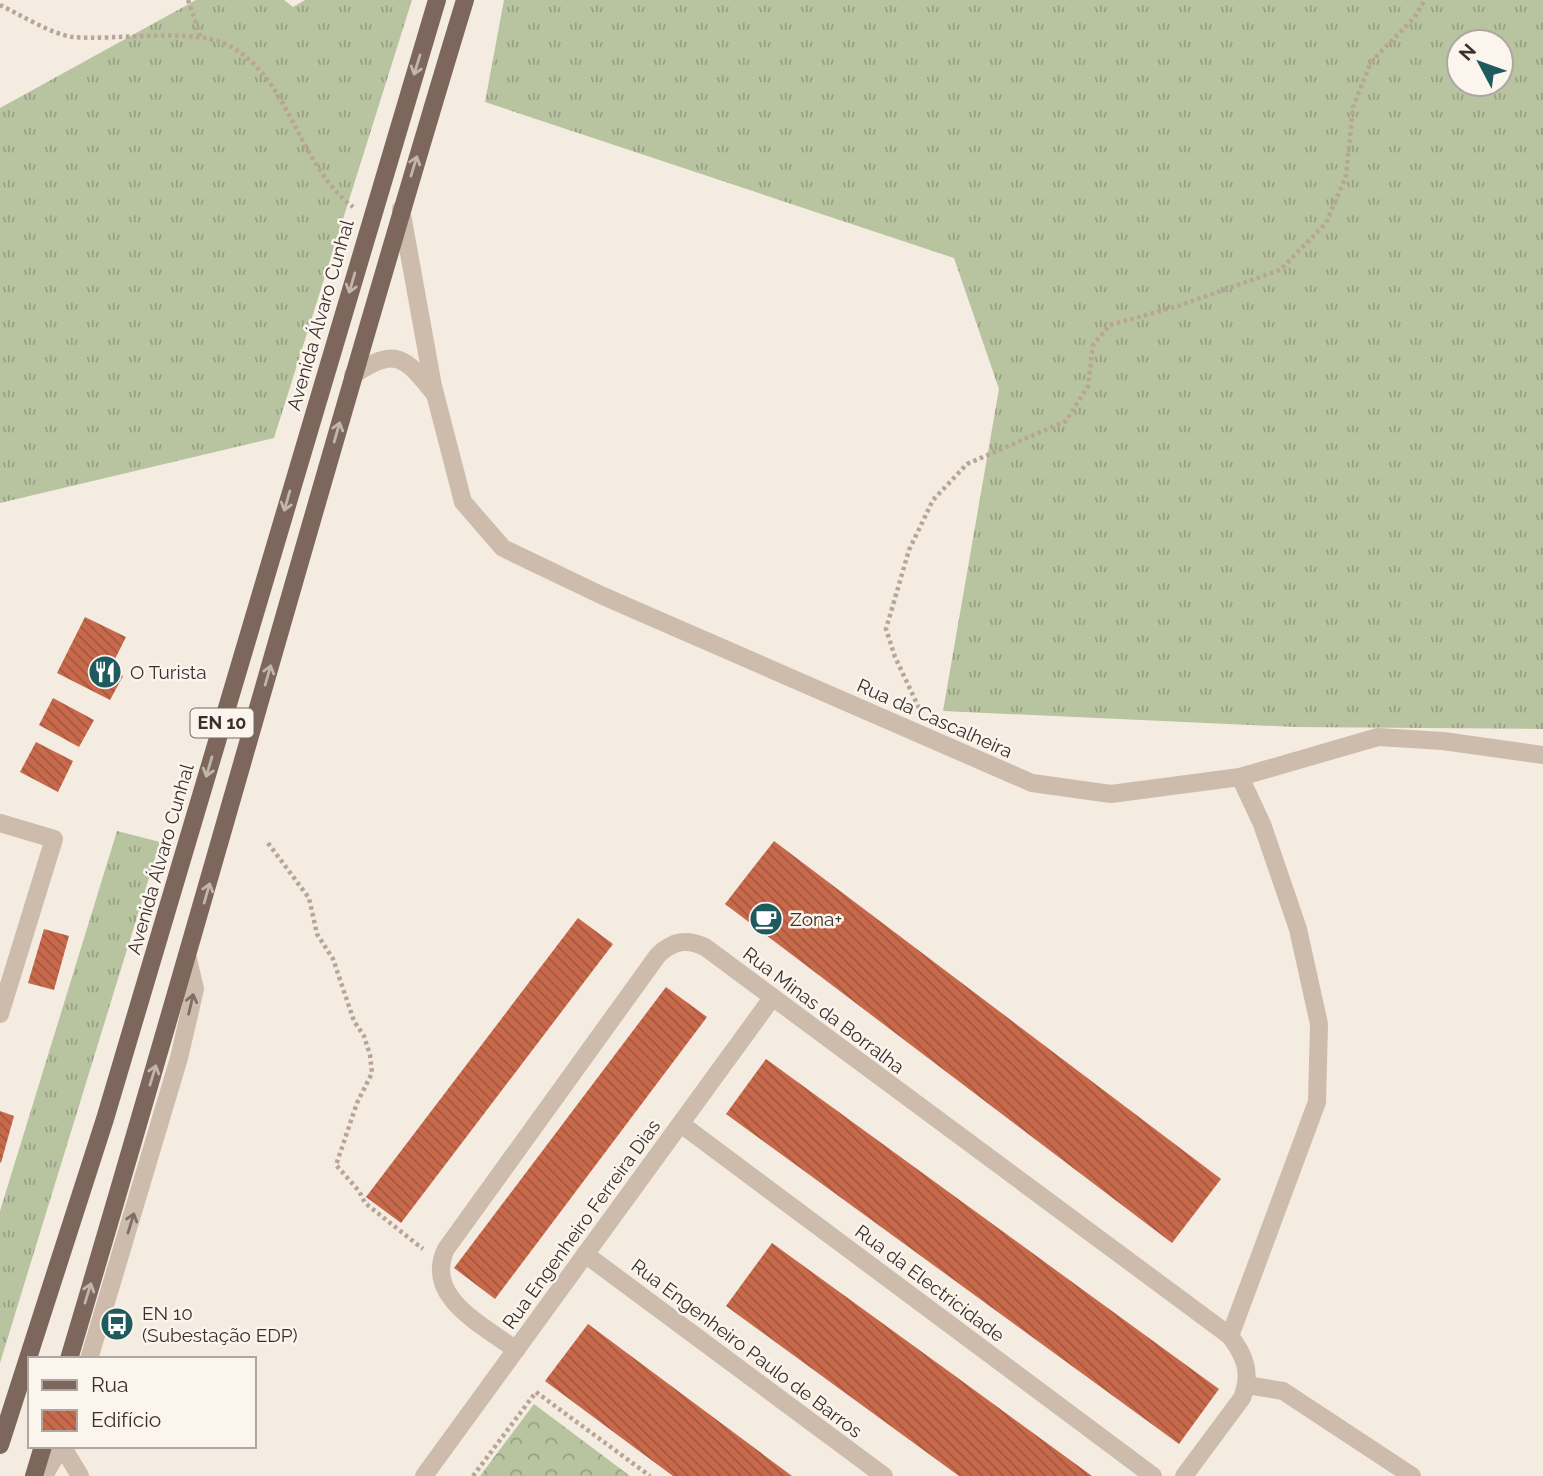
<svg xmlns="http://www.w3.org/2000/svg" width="1543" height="1476" viewBox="0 0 1543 1476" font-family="Raleway,sans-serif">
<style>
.grass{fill:url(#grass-tufts);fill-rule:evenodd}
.forest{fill:url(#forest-crowns)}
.building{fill:url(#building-back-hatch)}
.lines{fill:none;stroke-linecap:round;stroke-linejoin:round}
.path{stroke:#b9a596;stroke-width:4.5;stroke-dasharray:3.5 3.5;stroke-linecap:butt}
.minor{stroke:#cdbbac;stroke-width:18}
.major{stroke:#7d675c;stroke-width:18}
.oneway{stroke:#c2b5ac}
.oneway2{stroke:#7d6f65}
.labels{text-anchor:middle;stroke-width:5;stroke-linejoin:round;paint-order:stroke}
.shield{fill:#fbf5ee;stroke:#756b66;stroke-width:2}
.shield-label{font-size:18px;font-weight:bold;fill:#3b302b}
.street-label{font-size:19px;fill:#3b302b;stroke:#fbf5ee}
.poi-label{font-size:19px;fill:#3b302b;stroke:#fbf5ee;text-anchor:start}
</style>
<defs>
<pattern id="grass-tufts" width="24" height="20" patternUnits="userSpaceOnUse" patternTransform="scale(1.75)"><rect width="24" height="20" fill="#b8c4a0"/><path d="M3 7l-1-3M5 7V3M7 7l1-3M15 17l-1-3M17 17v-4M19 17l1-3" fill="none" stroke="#97a083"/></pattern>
<pattern id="forest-crowns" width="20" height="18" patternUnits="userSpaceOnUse" patternTransform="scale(1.75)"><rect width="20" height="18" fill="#b8c4a0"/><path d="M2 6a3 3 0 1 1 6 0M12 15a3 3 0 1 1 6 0" fill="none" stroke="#97a083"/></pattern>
<pattern id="building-back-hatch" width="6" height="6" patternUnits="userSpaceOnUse" patternTransform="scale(1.75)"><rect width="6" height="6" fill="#c8694b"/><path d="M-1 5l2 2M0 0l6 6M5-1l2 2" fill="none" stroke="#a4573f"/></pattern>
</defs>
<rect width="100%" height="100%" fill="#f4ebe1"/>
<g class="grass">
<polygon points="196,0 284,0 293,7 305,0 412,0 274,438 0,503 0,108"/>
<path d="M504,0H1543V729L1295,727L943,711L999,389L954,258L485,102ZM1501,42V84H1459V42Z"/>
<polygon points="117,831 160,842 0,1363 0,1211"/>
</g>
<polygon class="forest" points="534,1404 630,1476 480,1476"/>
<g class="building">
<polygon points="85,617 126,637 110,669 123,676 110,700 57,673"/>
<polygon points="53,698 94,720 79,747 39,725"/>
<polygon points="36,742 73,761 58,792 20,772"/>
<polygon points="774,841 1221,1179 1172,1243 725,904"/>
<polygon points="578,918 613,944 401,1223 366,1197"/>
<polygon points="44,929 69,936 54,990 28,983"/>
<polygon points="666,987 707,1017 495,1299 454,1268"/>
<polygon points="766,1059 1219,1389 1179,1444 726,1114"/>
<polygon points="0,1111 14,1116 1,1163 0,1162"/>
<polygon points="772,1243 951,1373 1092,1476 959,1476 726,1306"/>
<polygon points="588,1324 674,1388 792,1476 673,1476 631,1445 545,1381"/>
</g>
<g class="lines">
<g class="path">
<polyline points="188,0 201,38"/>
<path d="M0,5C19,14 53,35 73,37C115,41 197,26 232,47C292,83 298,165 353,207"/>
<polyline points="919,708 895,657 886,629 909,550 933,500 967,464 1066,421 1088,386 1093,345 1110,325 1178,306 1280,270 1326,223 1346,176 1353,107 1371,62 1414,18 1425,0"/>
<polyline points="268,843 309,898 317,934 333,959 354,1021 364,1036 370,1055 372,1073 357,1103 336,1165 359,1191 365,1203 423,1249"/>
<polyline points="473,1476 536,1392 650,1476"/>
</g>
<g class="minor">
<polyline points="401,209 433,386 463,502 503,548 603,596 1032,783 1111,794 1240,777 1378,737 1443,741 1543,755"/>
<path d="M353,375C396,347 404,356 434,393"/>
<polyline points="0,823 54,839 0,1014"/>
<polyline points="681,1124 1153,1476"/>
<polyline points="585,1254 884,1476"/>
<polyline points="1230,1336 1317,1102 1319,1024 1298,929 1262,824 1240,777"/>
<path d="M516,1350C483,1325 423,1297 446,1249L658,955C673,941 686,938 705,947L1230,1336C1245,1356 1252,1373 1242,1398L1184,1476"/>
<polyline points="89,1359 179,1058 195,989 188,959"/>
<polyline points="1247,1385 1283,1391 1412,1476"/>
<polyline points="62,1446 80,1476"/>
<polyline points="44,1476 61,1446"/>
<polyline points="424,1476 772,998"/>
</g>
<g class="major">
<path d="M69,1359C204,907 328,451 465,0"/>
<polyline points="0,1445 105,1119 437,0"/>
<polyline points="34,1476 43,1446"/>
</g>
</g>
<defs><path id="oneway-shaft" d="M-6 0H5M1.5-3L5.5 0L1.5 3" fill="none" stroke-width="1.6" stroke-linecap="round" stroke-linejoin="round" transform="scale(1.75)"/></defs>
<g class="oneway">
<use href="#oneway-shaft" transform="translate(417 65) rotate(107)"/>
<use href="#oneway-shaft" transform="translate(414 166) rotate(-73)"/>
<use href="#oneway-shaft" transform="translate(352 283) rotate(106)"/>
<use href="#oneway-shaft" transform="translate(337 432) rotate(-74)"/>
<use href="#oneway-shaft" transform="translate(287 501) rotate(106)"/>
<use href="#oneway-shaft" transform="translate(268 675) rotate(-74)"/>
<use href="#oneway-shaft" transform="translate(209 767) rotate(106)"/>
<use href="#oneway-shaft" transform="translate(207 893) rotate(-74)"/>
<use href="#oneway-shaft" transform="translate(153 1075) rotate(-73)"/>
<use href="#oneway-shaft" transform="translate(88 1293) rotate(-73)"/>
</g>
<g class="oneway2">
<use href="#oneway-shaft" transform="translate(191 1004) rotate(-77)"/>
<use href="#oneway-shaft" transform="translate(131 1223) rotate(-73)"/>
</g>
<defs>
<symbol id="restaurant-disc" viewBox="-11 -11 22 22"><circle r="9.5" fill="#1f5a5e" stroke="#fbf5ee"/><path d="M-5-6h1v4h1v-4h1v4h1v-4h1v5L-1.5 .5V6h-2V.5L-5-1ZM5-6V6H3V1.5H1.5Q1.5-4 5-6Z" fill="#fff"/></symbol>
<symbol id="cafe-disc" viewBox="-11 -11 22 22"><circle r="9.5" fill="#1f5a5e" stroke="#fbf5ee"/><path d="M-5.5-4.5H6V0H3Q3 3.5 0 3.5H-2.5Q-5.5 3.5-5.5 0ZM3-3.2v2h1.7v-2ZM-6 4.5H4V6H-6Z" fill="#fff"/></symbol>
<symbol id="bus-disc" viewBox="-11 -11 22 22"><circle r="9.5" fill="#1f5a5e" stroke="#fbf5ee"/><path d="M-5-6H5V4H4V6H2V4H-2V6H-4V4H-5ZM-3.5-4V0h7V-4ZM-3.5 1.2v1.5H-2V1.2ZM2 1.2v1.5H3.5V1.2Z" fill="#fff"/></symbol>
</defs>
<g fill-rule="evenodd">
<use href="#restaurant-disc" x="86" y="653" width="38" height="38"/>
<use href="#cafe-disc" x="747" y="900" width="38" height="38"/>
<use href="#bus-disc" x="98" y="1305" width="38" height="38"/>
</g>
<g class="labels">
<rect class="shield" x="190.5" y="708.5" width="63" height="29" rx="5"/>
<g class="shield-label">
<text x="222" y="729">EN 10</text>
</g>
<g class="street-label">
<text transform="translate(320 315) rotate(-74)" y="7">Avenida Álvaro Cunhal</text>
<text transform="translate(935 718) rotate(24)" y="7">Rua da Cascalheira</text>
<text transform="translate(160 859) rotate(-74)" y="7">Avenida Álvaro Cunhal</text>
<text transform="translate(824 1010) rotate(37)" y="7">Rua Minas da Borralha</text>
<text transform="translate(581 1224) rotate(-54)" y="7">Rua Engenheiro Ferreira Dias</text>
<text transform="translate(930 1283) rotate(37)" y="7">Rua da Electricidade</text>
<text transform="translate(747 1348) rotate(37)" y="7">Rua Engenheiro Paulo de Barros</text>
</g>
<g class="poi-label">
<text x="130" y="679">O Turista</text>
<text x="790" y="926">Zona+</text>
<text x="142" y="1320">EN 10<tspan x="142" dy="22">(Subestação EDP)</tspan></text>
</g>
</g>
<rect x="28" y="1357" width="228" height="91" fill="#fbf5ee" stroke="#aea6a0" stroke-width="2"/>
<rect x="42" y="1380" width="35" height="10" fill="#7d675c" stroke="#aea6a0" stroke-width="2"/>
<text x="91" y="1392" font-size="21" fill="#3b302b">Rua</text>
<rect x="42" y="1410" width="35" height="21" fill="url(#building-back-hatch)" stroke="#aea6a0" stroke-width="2"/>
<text x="91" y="1427" font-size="21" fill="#3b302b">Edifício</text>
<g transform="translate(1480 63) rotate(311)"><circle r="33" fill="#fbf5ee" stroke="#aea6a0" stroke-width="2"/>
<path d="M0-5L12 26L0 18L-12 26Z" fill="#1f5a5e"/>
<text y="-10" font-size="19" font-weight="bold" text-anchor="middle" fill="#3b302b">N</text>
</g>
</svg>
